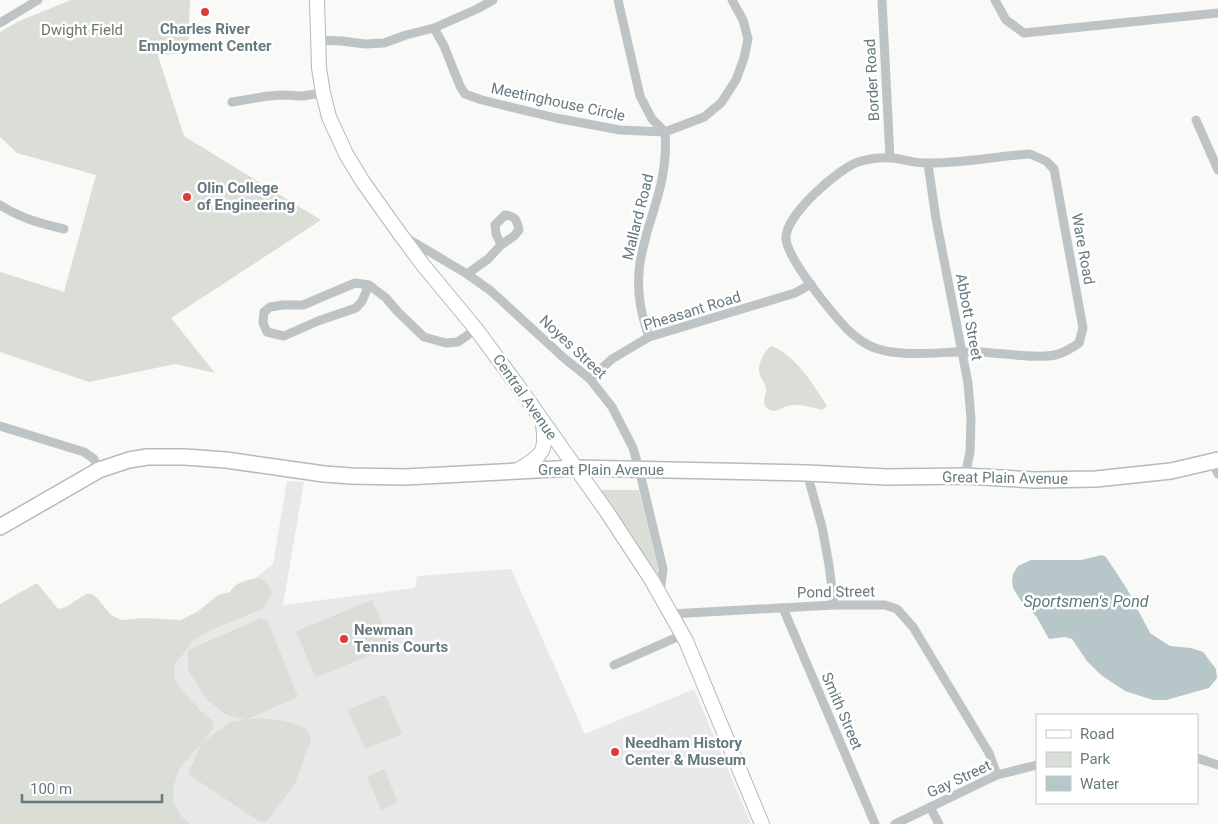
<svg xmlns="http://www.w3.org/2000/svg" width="1218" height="824" viewBox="0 0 1218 824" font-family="Roboto,sans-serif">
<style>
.built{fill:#e7e9e8}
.green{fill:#daded6}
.water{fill:#b7c6c8}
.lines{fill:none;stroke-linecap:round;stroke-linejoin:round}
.secondary-casing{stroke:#b1b9bb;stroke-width:16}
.primary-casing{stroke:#b4babd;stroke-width:18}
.minor{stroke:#bec4c6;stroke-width:9}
.secondary{stroke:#fff;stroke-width:14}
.primary{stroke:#fff;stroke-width:15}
.poi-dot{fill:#db3a35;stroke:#fff;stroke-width:2}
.labels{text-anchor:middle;stroke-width:5;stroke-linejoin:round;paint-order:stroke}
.poi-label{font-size:15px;font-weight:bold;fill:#667a80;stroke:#fff;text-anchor:start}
.park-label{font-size:15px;fill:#6c7964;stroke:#fff}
.street-label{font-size:15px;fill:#667a80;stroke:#fff}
.water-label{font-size:16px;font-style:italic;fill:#60787a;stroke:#fff}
</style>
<rect width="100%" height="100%" fill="#f9f9f7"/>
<polygon class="built" points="287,481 304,482 283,605 415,588 417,576 511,569 585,734 694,689 751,824 0,824 0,723 232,596 273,564"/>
<g class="green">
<polygon points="71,0 190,0 188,52 158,56 184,136 321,220 171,318 215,373 175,364 89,382 0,352 0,272 64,292 96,175 17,153 0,137 0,32 19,21"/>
<path d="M772,346C797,357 813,384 827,406L822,410C811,407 799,403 788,406C781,407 777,413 770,410C760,405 766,397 766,390C766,383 760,378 759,372C758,363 765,349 772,346Z"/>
<polygon points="600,490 639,490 658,568 657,574"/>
<path d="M259,578C268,581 270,586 272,595L262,609L211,630L194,640L174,666V677L181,689L200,710L213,721V729L203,742L230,722L245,720L227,715L207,700L188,670V650L261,618L268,622L298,697L248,719C268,717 287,720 306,728L311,740L295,783L267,821L260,822L188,774L201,744L179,769L173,788L174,803L181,816L191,824H0V604L37,583L58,609L66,607L86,594H92L97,598L111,615L121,620L144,618L181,620L197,612L218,595L230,592C236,581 248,580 259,578Z"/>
<polygon points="372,600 392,646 315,678 296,631"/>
<polygon points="385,694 402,734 365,749 348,710"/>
<polygon points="384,769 398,802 381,810 367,777"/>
</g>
<polygon class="water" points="1102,555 1106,557 1127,589 1150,633 1170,646 1191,648 1203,652 1216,669 1217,678 1209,688 1166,700 1153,700 1125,691 1101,675 1087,661 1072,639 1065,637 1049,639 1036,616 1021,601 1013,588 1012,581 1013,574 1018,566 1031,560 1081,560"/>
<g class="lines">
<defs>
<g id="secondary">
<polyline points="317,0 319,68 323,93 329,117 346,154 363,182 400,234 423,265 476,329 518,386 607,512 651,579 686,641 762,824"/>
<path d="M518,470C542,455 547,453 543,424"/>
</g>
<polyline id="primary" points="0,527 99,470 129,460 147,457 185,457 226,460 324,474 351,476 405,477 575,468 807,473 887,477 965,476 1035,480 1096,479 1171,471 1218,460"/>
</defs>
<use href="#secondary" class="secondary-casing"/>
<use href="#primary" class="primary-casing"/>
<g class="minor">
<polyline points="618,0 640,96 652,119 665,132"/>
<polyline points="882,0 890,158"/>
<polyline points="995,0 1006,20 1024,33 1218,13"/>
<polyline points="0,23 38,0"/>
<polyline points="434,28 477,9 493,0"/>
<polyline points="318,40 342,41 365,44 384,43 406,35 434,28 444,46 460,86 465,94 482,100 556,118 620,130 665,132 704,117 721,103 736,80 744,58 748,39 743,20 732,0"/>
<polyline points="232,102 268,96 283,95 302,96 323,93"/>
<polyline points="1196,120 1218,170"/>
<path d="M1030,154L1046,161L1054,169L1083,328L1079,343C1072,348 1064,353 1055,355C1035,359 1001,353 980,352C947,350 906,359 875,348C866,345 854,336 847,329C832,313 788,260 786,239C784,216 838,169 858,162C868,159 881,157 892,158C904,159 916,164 929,163C963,163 997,156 1030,154Z"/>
<polyline points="928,164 936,219 968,383 971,419 970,452 965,476"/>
<path d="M0,205C20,218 42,224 64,229"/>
<polyline points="405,237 467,274 491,291 564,358 590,379 612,407 633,448 639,469 663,569 660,593"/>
<path d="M467,274L488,259L501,245L496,234L495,225L505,215C515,216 517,220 519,230L514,236L501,245"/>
<polyline points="369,285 355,283 303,305 283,305 270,307 264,312 263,323 267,332 284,336 318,321 356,308 362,301 369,285 386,298 398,312 424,337 446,343 458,342 476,329"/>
<path d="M649,337C642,316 637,296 639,273C639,260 644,246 647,232C658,197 668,168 665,132"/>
<polyline points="590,379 612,359 649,337 795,293 811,284"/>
<polyline points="0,426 84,452 94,459 99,470"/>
<polyline points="1213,462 1218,474"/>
<polyline points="807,473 822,527 829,565 834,605"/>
<polyline points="783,608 875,824"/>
<polyline points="671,614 834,605 885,605 897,609 913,627 989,753 997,775"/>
<polyline points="614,665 682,635"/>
<polyline points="1197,758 1218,765"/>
<polyline points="930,807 939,824"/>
<polyline points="895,824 997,775 1037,765"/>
</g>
<use href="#secondary" class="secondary"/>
<use href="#primary" class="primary"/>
</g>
<g class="poi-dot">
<circle cx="205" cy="12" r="5"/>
<circle cx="187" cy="197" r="5"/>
<circle cx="344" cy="639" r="5"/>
<circle cx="615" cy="752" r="5"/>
</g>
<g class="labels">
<g class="poi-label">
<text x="205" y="34" text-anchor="middle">Charles River<tspan x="205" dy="17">Employment Center</tspan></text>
<text x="197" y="193">Olin College<tspan x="197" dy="17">of Engineering</tspan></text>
<text x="354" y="635">Newman<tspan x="354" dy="17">Tennis Courts</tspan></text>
<text x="625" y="748">Needham History<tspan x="625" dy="17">Center &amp; Museum</tspan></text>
</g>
<g class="park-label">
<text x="82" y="35">Dwight Field</text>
</g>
<g class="street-label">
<text transform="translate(872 80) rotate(-93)" y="5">Border Road</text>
<text transform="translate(558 102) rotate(12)" y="5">Meetinghouse Circle</text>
<text transform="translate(638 217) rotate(-76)" y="5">Mallard Road</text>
<text transform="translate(1083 249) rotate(80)" y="5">Ware Road</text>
<text transform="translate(692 311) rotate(-17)" y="5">Pheasant Road</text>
<text transform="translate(969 317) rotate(79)" y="5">Abbott Street</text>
<text transform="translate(573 347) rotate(43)" y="5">Noyes Street</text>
<text transform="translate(525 397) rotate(55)" y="5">Central Avenue</text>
<text x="601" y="475">Great Plain Avenue</text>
<text transform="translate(1005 478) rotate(1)" y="5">Great Plain Avenue</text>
<text transform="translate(836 592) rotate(-1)" y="5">Pond Street</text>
<text transform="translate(842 711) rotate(67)" y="5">Smith Street</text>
<text transform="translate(959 779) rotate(-25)" y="5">Gay Street</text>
</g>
<g class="water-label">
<text x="1086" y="607">Sportsmen's Pond</text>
</g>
</g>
<rect x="1036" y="714" width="162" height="90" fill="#ffffff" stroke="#c2cacc"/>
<rect x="1046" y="730" width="25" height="8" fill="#ffffff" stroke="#c2cacc"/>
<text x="1080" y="739" font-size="15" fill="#667a80">Road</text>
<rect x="1046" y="752" width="25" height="15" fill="#daded6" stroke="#c2cacc"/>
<text x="1080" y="764" font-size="15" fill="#667a80">Park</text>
<rect x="1046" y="776" width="25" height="15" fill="#b7c6c8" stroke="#c2cacc"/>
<text x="1080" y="789" font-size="15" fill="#667a80">Water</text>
<path d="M22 794v8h140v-8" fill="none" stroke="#667a80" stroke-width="2.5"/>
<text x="30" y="794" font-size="15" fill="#667a80" stroke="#ffffff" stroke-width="4" paint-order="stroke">100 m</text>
</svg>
